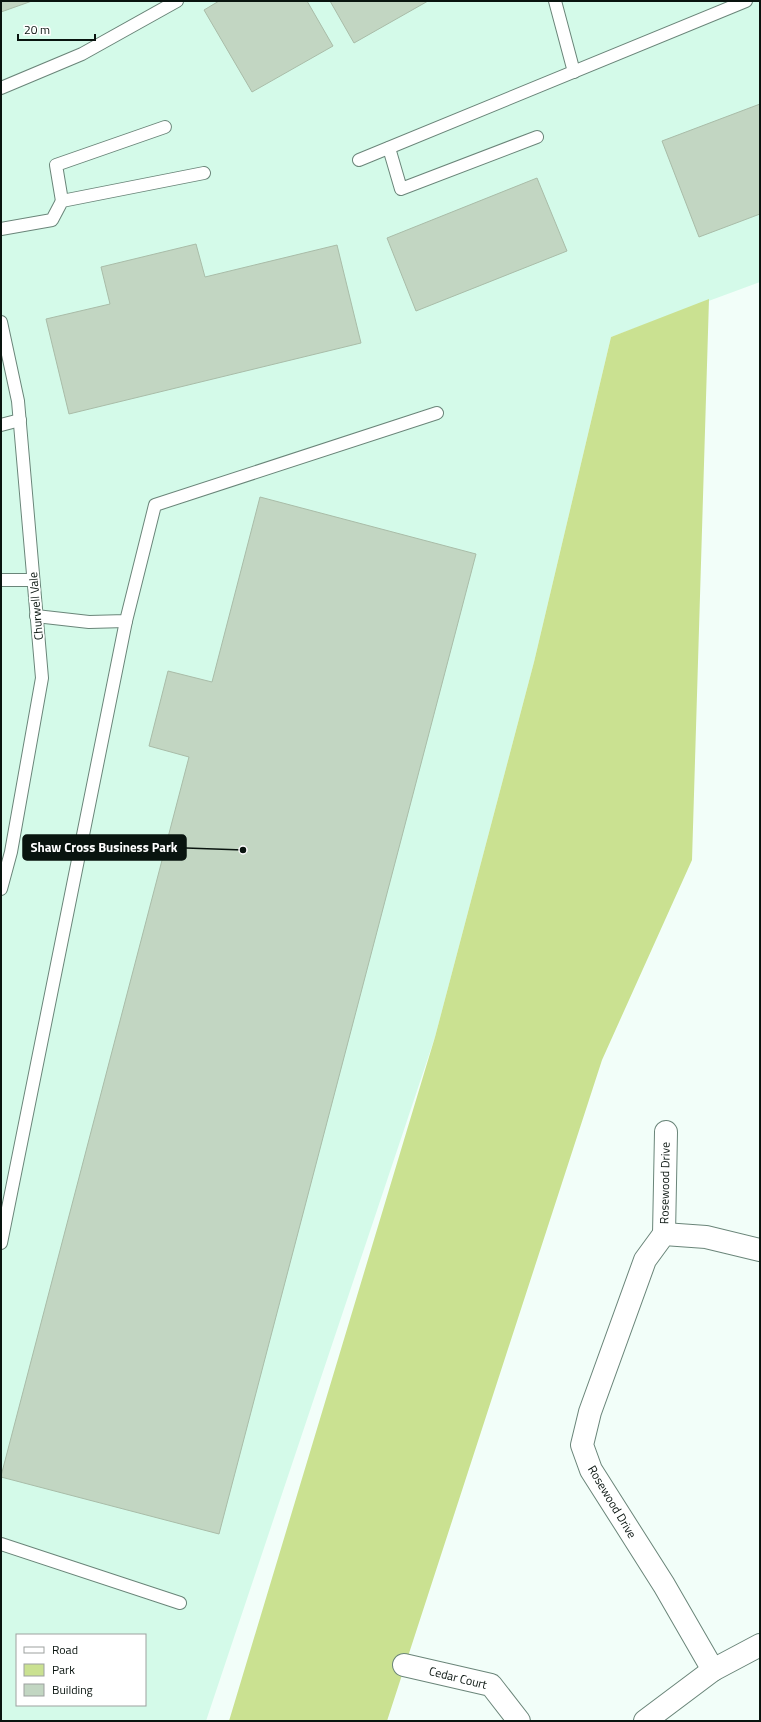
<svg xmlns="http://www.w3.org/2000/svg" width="761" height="1722" viewBox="0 0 761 1722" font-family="'Titillium Web',sans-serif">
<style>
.built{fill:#d4fae9;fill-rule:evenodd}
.green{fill:#cae191}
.building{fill:#c2d6c2;stroke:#a9bca8}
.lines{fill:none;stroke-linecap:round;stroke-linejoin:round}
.service-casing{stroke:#6a8579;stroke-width:14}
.minor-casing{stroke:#6a8579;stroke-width:24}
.service{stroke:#fff;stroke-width:12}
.minor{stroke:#fff;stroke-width:22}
.labels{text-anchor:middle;stroke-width:3.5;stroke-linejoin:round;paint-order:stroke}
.street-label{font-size:12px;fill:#09140f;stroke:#fff}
.leader{fill:none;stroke:#09140f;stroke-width:1.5}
.callout-dot{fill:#09140f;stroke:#fff;stroke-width:1.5}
.callout{fill:#09140f;stroke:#09140f;stroke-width:1.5}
.callout-label{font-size:13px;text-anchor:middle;font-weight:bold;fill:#fff}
</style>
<rect width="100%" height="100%" fill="#f2fef9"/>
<path class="built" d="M1,1H760V282L611,337L534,662L435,1037L206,1721H1ZM17,1635H145V1705H17Z"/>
<polygon class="green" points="709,299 692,860 602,1060 387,1721 229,1721 435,1037 534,662 611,337"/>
<g class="building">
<polygon points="1,1 32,1 1,12"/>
<polygon points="219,1 307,1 333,46 252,92 204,10"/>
<polygon points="330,1 428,1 354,43"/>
<polygon points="760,104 760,214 699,237 662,141"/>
<polygon points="537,178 567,251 416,311 387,238"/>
<polygon points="196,244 205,277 337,245 361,343 69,414 46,319 110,304 101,267"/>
<polygon points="260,497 476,554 219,1534 1,1477 1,1476 189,757 149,746 168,671 212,682"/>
</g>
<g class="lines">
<defs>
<g id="service">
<polyline points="555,1 574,72"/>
<polyline points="1,88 82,54 177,1"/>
<polyline points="389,148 401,189 537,137"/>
<polyline points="359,160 746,1"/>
<polyline points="62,201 56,165 165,127"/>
<polyline points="1,229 52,220 62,201 204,173"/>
<polyline points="1,322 18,401 42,678 11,852 1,889"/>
<polyline points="1,425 20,420"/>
<polyline points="1,580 33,580"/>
<polyline points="36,616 89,622 126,621 155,505 437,413"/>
<polyline points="1,1243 126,621"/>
<polyline points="1,1544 180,1603"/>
</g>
<g id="minor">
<polyline points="664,1234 666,1132"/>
<polyline points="404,1665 491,1685 519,1721"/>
<polyline points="713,1670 664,1585 591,1470 582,1445 590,1412 645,1260 664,1234 706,1237 760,1250"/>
<polyline points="645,1721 713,1670 760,1645"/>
</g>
</defs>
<use href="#service" class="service-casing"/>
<use href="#minor" class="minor-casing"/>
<use href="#service" class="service"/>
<use href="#minor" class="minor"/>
</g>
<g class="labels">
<g class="street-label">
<text transform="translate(36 606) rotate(-95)" y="4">Churwell Vale</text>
<text transform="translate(665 1183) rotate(-89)" y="4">Rosewood Drive</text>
<text transform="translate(612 1502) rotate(59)" y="4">Rosewood Drive</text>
<text transform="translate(458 1678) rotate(14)" y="4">Cedar Court</text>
</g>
</g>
<path class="leader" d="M243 850L186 848"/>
<circle class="callout-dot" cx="243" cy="850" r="4"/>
<rect class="callout" x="23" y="835" width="163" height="25" rx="4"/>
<g class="callout-label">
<text x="104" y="852">Shaw Cross Business Park</text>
</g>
<rect width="761" height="1722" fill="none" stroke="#09140f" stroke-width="4"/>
<rect x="16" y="1634" width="130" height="72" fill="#ffffff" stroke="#9da19f"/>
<rect x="24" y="1647" width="20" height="6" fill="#ffffff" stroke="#9da19f"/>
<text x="52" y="1654" font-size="12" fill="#09140f">Road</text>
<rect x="24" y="1664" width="20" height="12" fill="#cae191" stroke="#9da19f"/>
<text x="52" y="1674" font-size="12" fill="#09140f">Park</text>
<rect x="24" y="1684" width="20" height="12" fill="#c2d6c2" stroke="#9da19f"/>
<text x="52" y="1694" font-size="12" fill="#09140f">Building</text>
<path d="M18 34v6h77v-6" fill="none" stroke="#09140f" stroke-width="2"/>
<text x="24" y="34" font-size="12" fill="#09140f" stroke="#ffffff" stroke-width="3" paint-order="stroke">20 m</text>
</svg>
